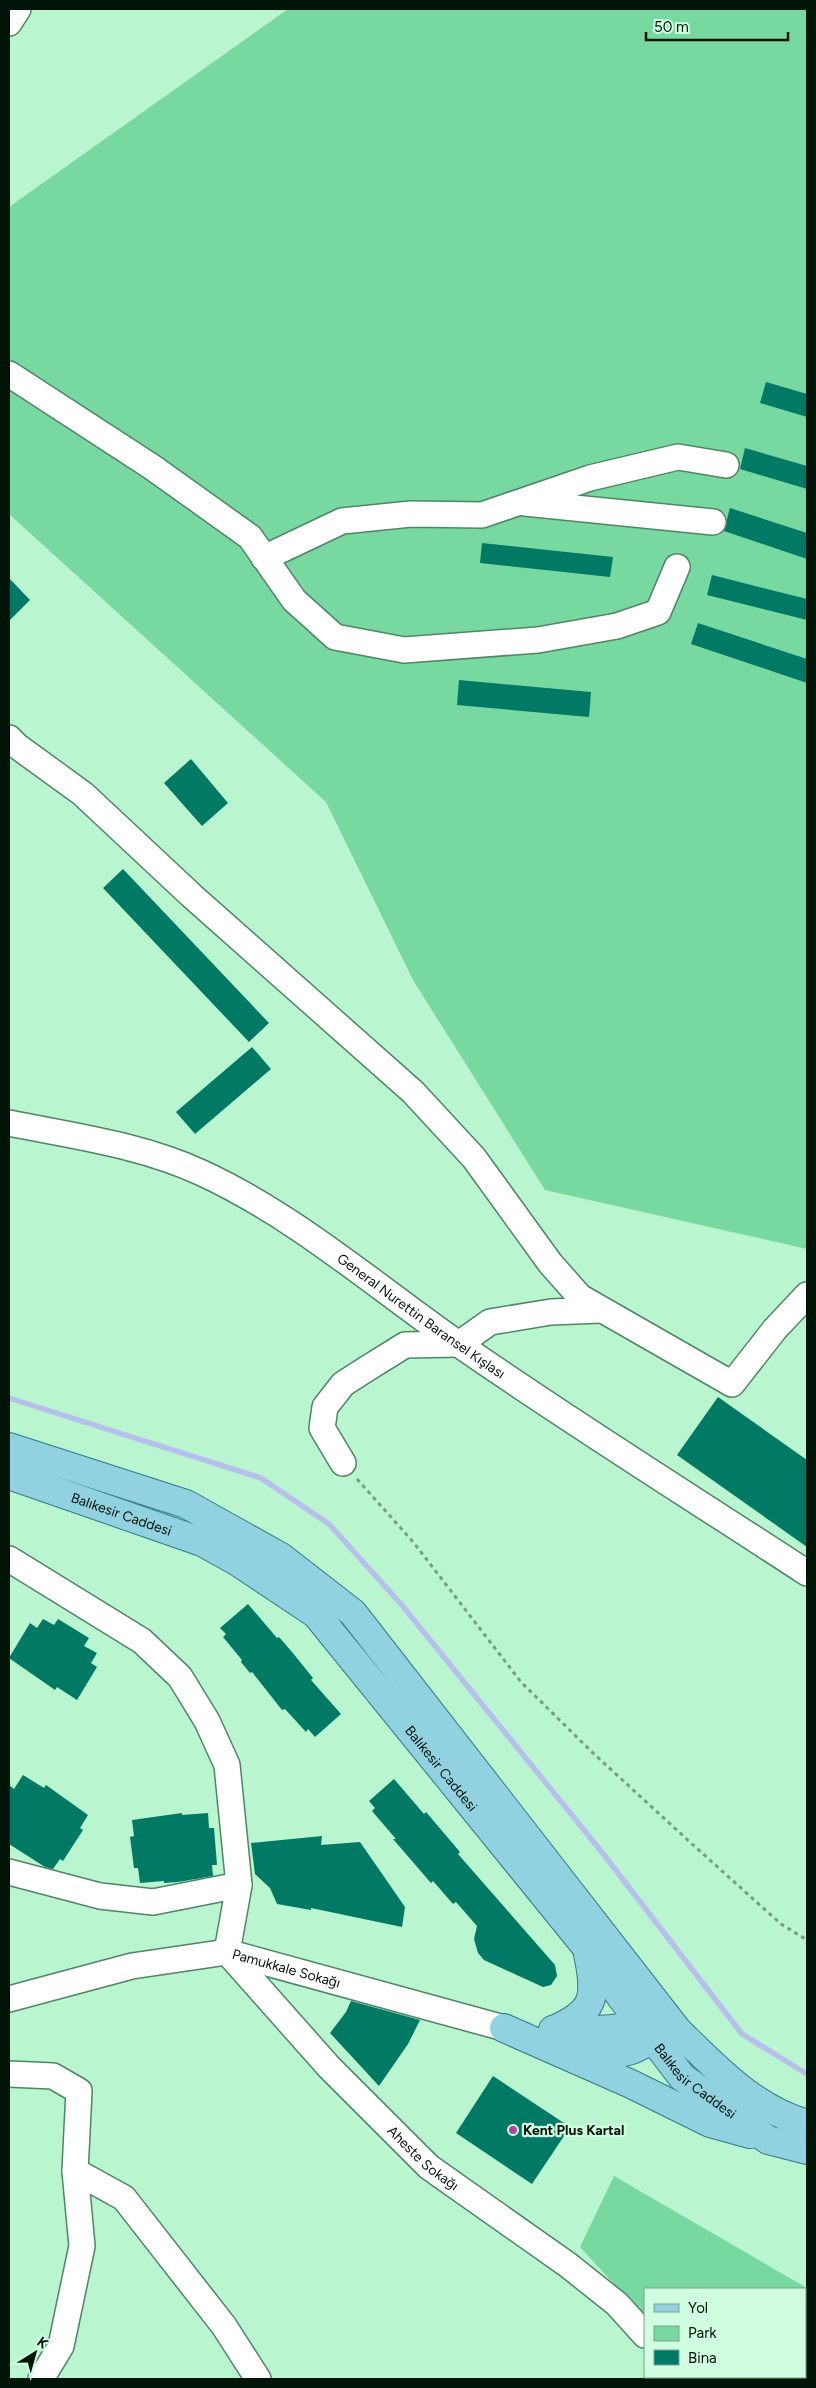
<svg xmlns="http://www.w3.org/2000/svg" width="816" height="2388" viewBox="0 0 816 2388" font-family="Figtree,sans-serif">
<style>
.green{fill:#78d9a0}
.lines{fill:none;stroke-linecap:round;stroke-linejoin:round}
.stream{stroke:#b7c0ed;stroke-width:5.5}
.building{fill:#007965}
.minor-casing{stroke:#4e8664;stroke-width:28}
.major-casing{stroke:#2e7b87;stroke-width:30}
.path{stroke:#73a083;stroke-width:3;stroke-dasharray:4 4;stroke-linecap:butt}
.minor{stroke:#fff;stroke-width:25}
.major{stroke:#91d1e0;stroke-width:28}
.poi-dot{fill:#b4439e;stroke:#cfffe0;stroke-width:2}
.labels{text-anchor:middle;stroke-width:4.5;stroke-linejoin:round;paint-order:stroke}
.street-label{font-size:14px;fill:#001408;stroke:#cfffe0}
.poi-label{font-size:14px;font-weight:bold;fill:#001408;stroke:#cfffe0;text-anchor:start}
</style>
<rect width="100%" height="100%" fill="#b9f5ce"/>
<g class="green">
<polygon points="288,9 807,9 807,1249 545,1190 413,980 326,802 9,514 9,207"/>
<polygon points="614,2176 807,2288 807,2379 700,2379 698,2377 805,2377 805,2289 645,2289 645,2318 580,2247"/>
</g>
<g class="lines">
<polyline class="stream" points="9,1398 261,1478 329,1524 401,1604 601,1851 742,2034 807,2074"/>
</g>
<g class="building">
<polygon points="766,382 807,394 807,417 760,403"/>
<polygon points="745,448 807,466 807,489 740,469"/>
<polygon points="730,508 807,533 807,559 724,531"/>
<polygon points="482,543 613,557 610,577 480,563"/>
<polygon points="712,575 807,599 807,620 707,595"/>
<polygon points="9,578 30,600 9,621"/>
<polygon points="698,623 807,659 807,683 691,644"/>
<polygon points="459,680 591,692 589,717 457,705"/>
<polygon points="191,759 228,803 202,826 164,783"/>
<polygon points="123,869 269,1023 249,1042 103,888"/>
<polygon points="252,1047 271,1069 195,1134 176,1112"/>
<polygon points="718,1397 807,1460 807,1547 677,1455"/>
<polygon points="248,1604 277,1638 279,1637 292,1652 313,1678 311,1680 341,1714 315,1737 308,1729 306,1732 285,1709 282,1710 252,1672 250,1673 241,1662 242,1660 223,1637 226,1634 220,1628"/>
<polygon points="43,1619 54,1625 58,1619 89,1638 84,1646 97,1653 91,1663 97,1667 77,1700 57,1687 55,1690 9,1658 30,1623 37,1628"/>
<polygon points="23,1775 44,1788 46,1785 88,1815 80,1828 83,1830 63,1861 60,1859 53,1869 45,1867 9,1844 9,1785 14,1789"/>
<polygon points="394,1779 424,1814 426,1812 460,1852 458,1854 555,1965 557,1976 551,1985 543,1987 484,1960 478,1953 474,1939 477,1926 456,1902 453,1904 433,1881 431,1883 393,1839 396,1839 372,1811 375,1808 369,1801"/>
<polygon points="182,1813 182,1815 208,1813 209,1828 214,1828 217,1865 212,1865 213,1876 178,1882 164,1883 164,1881 140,1883 138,1868 134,1868 130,1837 134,1836 132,1820"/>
<polygon points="322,1836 321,1845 360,1842 405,1907 402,1927 311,1908 311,1910 277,1904 270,1888 255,1874 251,1843"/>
<polygon points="351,2001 420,2020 408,2044 379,2086 330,2033 346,2012"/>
<polygon points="493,2076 570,2127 532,2184 456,2133"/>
</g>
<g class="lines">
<defs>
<g id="minor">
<polyline points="9,23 18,9"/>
<polyline points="9,374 152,467 250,537 294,600 335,637 404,650 538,640 617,626 658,612 677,567"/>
<polyline points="525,503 713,522"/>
<polyline points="264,558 342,521 411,514 482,515 590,478 678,457 726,465"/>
<polyline points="9,738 17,746 83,794 192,896 413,1092 474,1158 550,1263 580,1297 732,1384 775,1329 807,1295"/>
<path id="s1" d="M9,1123C73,1136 142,1145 202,1173C295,1216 374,1285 457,1343C572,1423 691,1497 807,1573"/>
<polyline points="343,1463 322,1428 325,1407 343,1384 368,1368 405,1345 459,1344 490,1322 551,1312 600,1310"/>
<path id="s2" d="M9,1559L142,1641L180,1677L207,1721L227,1765L239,1885L227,1952L329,2067L429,2167L568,2265L617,2304L645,2335"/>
<polyline points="9,1872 100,1896 153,1902 239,1885"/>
<path id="s3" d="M9,1999L132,1966L227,1952L504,2028"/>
<polyline points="9,2074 53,2076 79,2091 75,2171 82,2246 61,2346 41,2379"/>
<polyline points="75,2171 124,2198 224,2326 258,2379"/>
<polyline points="682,2377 684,2379"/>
</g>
<g id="major">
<path d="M9,1447L186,1504L281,1557L353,1613L678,2031C717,2069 753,2108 807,2124"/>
<path id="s4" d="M9,1475L202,1542L238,1562L316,1614L587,1948L621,1997L682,2077L768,2140L807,2150"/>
<polyline points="504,2028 631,2084 710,2123 750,2134"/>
<path d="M553,2030C573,2030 592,2031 612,2029C628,2027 641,2023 658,2023"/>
<path d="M553,2030C596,2012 597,1996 588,1954"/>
<path d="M574,2053C603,2057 650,2057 658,2022"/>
</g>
</defs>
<use href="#minor" class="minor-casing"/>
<use href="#major" class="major-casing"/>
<polyline class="path" points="357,1479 414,1543 521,1682 593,1753 692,1844 781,1924 807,1940"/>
<use href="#minor" class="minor"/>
<use href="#major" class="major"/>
</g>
<circle class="poi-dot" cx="513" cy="2130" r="5"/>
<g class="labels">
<g class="street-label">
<text dy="5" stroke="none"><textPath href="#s1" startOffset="462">General Nurettin Baransel Kışlası</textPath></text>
<text dy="5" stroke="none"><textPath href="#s4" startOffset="119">Balıkesir Caddesi</textPath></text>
<text dy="5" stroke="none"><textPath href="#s4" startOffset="538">Balıkesir Caddesi</textPath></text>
<text dy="5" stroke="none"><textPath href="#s3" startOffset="285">Pamukkale Sokağı</textPath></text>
<text dy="5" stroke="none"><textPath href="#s4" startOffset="942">Balıkesir Caddesi</textPath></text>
<text dy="5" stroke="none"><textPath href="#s2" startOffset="782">Aheste Sokağı</textPath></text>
</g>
<g class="poi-label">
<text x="523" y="2135">Kent Plus Kartal</text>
</g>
</g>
<rect width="816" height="2388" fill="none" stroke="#001408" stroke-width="20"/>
<rect x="644" y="2288" width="162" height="90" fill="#cfffe0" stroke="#7ca18a"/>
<rect x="654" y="2304" width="25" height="8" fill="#91d1e0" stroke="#7ca18a"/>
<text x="688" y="2313" font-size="15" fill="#001408">Yol</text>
<rect x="654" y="2326" width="25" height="15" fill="#78d9a0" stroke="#7ca18a"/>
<text x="688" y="2338" font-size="15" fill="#001408">Park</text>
<rect x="654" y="2350" width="25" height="15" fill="#007965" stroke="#7ca18a"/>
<text x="688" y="2363" font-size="15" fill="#001408">Bina</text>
<g transform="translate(35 2353) rotate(37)" stroke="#cfffe0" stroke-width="4" paint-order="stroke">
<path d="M0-4L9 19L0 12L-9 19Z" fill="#001408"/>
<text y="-8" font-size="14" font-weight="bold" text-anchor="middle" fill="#001408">K</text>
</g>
<path d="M646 32v8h142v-8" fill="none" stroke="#001408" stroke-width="2.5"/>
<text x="654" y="32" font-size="15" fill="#001408" stroke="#cfffe0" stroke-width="4" paint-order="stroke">50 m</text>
</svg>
